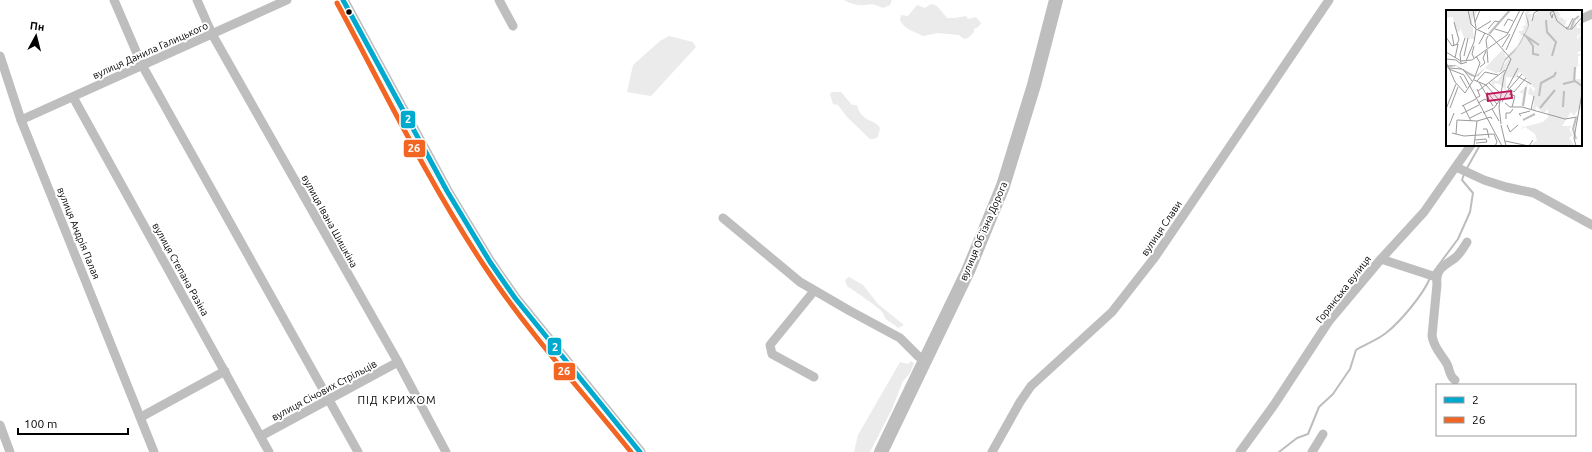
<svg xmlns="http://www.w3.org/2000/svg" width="1592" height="452" viewBox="0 0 1592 452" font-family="Ubuntu,sans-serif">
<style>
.green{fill:#ebebeb}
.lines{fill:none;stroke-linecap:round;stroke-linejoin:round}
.stream{stroke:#bdbdbd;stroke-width:2}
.minor{stroke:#bebebe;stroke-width:9}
.tertiary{stroke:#bebebe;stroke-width:11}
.trunk{stroke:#bebebe;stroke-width:14}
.bus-1-casing{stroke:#fff;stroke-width:8}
.bus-2-casing{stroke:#fff;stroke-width:8}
.bus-1{stroke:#00a9ce;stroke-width:5}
.bus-2{stroke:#f26522;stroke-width:5}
.bus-dot{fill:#000;stroke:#fff;stroke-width:1.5}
.labels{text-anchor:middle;stroke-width:4;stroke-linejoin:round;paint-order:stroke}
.street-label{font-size:10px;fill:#000;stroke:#fff}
.neighbourhood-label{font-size:11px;letter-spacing:1px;fill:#000;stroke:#fff}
.inset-river{fill:none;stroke:#bdbdbd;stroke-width:2}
.inset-road{fill:none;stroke:#999;stroke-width:1}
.view{fill:#c2185b;fill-opacity:0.15;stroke:#c2185b;stroke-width:2}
.inset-edge{fill:none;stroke:#000;stroke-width:2}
.line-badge{stroke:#fff;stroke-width:1.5}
.badge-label{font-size:11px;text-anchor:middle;font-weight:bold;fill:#fff}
</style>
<rect width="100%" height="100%" fill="#fff"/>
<g class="green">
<path d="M844,0H892L890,5L883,8L873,4C863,6 854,6 844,0Z"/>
<path d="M931,4L937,6L947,18H955L966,16L968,19L976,17L981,23L978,27L974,29V32L968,38L964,39L959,35L938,33L923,36C915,32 904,29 900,20L901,15L908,16L917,5L925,8Z"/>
<polygon points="669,36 693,42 696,47 651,96 627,92 633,65 660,41"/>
<path d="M832,92H841L852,105H857C861,122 873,118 880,128L878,137L874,139H870L847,117L838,105L833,104L830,94Z"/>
<path d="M849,277L863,285L878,304L904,325L898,328C894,324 888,321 886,319C884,317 884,314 883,313C880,308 853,290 847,286L845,280Z"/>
<polygon points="911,361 914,363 910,373 903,381 892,409 870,452 854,452 858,435 900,362 908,364"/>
</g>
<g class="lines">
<g class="stream">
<polyline points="1467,168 1480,145"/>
<polyline points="1432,274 1458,239 1470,212 1473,193 1462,180 1464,174"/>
<path d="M1279,452L1297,438L1308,434L1319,407L1333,394L1350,369L1356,350C1366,344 1377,340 1386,333C1400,322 1423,295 1430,278"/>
</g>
<g class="minor">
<polyline points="114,0 142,65 358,452"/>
<polyline points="197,0 212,34 398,362 446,452"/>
<polyline points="499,0 513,26"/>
<polyline points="1581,19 1592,14"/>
<polyline points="0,56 21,120 154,452"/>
<polyline points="73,97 269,452"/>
<polyline points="21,120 287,0"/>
<polyline points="1456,167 1484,180 1506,187 1534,193 1592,225"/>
<polyline points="723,218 800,282 850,311 900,338 918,356 925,361"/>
<polyline points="1381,259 1436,277"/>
<polyline points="814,377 772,354 770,345 814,291"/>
<path d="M1455,380C1449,376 1450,370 1447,364C1441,354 1434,348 1432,336L1437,284C1435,269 1444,266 1455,258C1460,254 1464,247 1467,242"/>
<polyline points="141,417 225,371"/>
<polyline points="0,425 10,452"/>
<polyline points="261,436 398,362"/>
<polyline points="992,452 1020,402 1031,386 1112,312 1155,257 1329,0"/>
<polyline points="1240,452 1274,405 1329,321 1381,259 1424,212 1471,145"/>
<polyline points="1312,452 1323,434"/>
</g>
<polyline class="tertiary" points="343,0 447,191 490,262 515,298 640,452"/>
<polyline class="trunk" points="881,452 968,271 1003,186 1034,85 1056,0"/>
<defs>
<polyline id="bus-1" points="343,0 447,191 490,262 515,298 640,452"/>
<path id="bus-2" d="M337,3C384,90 430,185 485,267C528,332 582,391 631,452"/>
</defs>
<use href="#bus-1" class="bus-1-casing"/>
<use href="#bus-2" class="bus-2-casing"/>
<use href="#bus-1" class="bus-1"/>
<use href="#bus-2" class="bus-2"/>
</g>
<circle class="bus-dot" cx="349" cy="12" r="3.5"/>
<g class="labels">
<g class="street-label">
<text transform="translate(150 50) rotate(-24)" y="4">вулиця Данила Галицького</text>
<text transform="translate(330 221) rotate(61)" y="4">вулиця Івана Шишкіна</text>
<text transform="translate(1161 228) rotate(-56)" y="4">вулиця Слави</text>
<text transform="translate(983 231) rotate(-67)" y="4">вулиця Обʼїзна Дорога</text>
<text transform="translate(79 233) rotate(68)" y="4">вулиця Андрія Палая</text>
<text transform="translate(181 269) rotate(61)" y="4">вулиця Степана Разіна</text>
<text transform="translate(1343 289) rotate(-52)" y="4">Горянська вулиця</text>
<text transform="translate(324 390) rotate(-28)" y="4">вулиця Січових Стрільців</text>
</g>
<g class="neighbourhood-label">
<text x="397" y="404">ПІД КРИЖОМ</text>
</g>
</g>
<g transform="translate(1446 10)">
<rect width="136" height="136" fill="#fff"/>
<path d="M0,0H32L26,10L28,29L18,28L15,19L13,22L10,20L13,18L9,20L7,7L0,8ZM80,0H86L82,4H86L84,11L93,0H112L113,4L115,3L113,7L117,8L119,11L121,8L119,16L123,20L129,9L131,18H135L132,14L136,12V21L133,26L132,24L131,30L135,24L136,42L133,41L131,44H136L132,47V55H136L131,56L130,61V69H136V101L133,98L128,106L125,102L116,116H126L123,119L127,125L123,128L129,136H84L91,130L89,124L79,117L74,120L77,117L71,114L78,117L97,112L102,107V101L101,98L100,102H96L90,96L89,101L86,100L88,95L87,86L82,84L84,76L88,82L89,78L82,73L78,94L75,95L77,84L73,82L79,78L82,71L74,62L69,68L60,67V80L53,74L49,73L48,76L45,73L47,70L52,71L58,60L50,63L39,58L57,39L60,47L72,35L75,25L72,21H76L78,19L76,17L80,15L77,5L82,16L75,27L72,36L59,49L57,56L74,33L84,13L79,4Z" fill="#ebebeb"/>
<path d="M79,2L83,12V16L74,34L68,42L59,51L55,61L49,63L39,58L32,66L29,67L25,66L10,56L0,58L2,55H9L30,66L39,58L49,63L54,61L59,49L72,36L82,16Z" fill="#bdbdbd"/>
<path class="inset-river" d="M100,10L101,22L110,32L106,46M125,18L128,10L133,6M43,24L64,0M77,24L93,35M80,26L87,36V44L93,45M128,71L129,57M117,74L129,71L136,76M93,86L95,73L108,66L110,62M77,96L80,77M117,97L118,81M94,98L109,80M130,108L127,119L130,129M77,110L89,104"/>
<path class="inset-road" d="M22,0L25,14L30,19M27,0L30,18M107,0L111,11L121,19H126L136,7M107,4L106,8L104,3L107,1M86,11L88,3L93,0M8,12L13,30L11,34M29,12L34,0M58,16L62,9L67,11M120,17L122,18L127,8M30,19L45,26L65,49L58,65L53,97L55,114M32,19L45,11M42,19L49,11L53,12M49,19L62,23M6,24L8,36M0,27L6,36L12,34L9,48M51,32L61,25L74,0M33,34L39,23M56,37L64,24M41,38L40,30L42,26M41,40L42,53M60,40L78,0M0,42L15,51L26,50L51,32M18,46L22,28M28,48L26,44L28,36M0,49L10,50L15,54L21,52M20,51L28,32L30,19M0,52L3,59L18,65L56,136M15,54L14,44L19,28M34,57L39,53L37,48L40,41M3,58L16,59M3,58L9,72L19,83L28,69L34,53L30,46M17,59L26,71M14,66L21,78M71,66L85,74M28,70L40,75L54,91M31,71L39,62L52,65M33,72L47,96M43,73L53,82M61,77L68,82L80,68M62,77L72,58M63,79L76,64M32,81L59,60M41,82L51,94M63,84L69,86L66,97M30,88L34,86L31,79M56,92L63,79M32,93L39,89L43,92M59,93L64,97H76L119,109L131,107M17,95L25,111M16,96L30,89M4,98L12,77M0,99L10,74M46,99L53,111M85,100L88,86M37,103L48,98L53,91M15,104L33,95M75,106L73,104L84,101M24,108L36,102M60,109V103H64L67,99M55,115L60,136M61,115L64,122L72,115M3,116L8,103M37,119H41L43,128M6,123L18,126L48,124L51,132L49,136M10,124L11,110L31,111L45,107L46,109M29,130L40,129L41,132L30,133M59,131L83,136L87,130M28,136L31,111M130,136L128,128L136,83"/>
<path class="view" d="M65,81L66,88L42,91L41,84Z"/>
<rect width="136" height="136" class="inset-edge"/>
</g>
<g class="line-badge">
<rect x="400" y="110" width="16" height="19" rx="4" fill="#00a9ce"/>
<rect x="403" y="139" width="23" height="19" rx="4" fill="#f26522"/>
<rect x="547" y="337" width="15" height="19" rx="4" fill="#00a9ce"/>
<rect x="553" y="362" width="23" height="19" rx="4" fill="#f26522"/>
</g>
<g class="badge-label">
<text x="408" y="123">2</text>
<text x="414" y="152">26</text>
<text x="555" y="351">2</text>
<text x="564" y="375">26</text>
</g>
<rect x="1436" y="384" width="140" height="52" fill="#ffffff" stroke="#999999"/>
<rect x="1444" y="397" width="20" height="6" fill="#00a9ce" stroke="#999999"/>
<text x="1472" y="404" font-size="12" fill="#000000">2</text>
<rect x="1444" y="417" width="20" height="6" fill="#f26522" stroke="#999999"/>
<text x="1472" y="424" font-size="12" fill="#000000">26</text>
<g transform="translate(36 36) rotate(7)" stroke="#ffffff" stroke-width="3" paint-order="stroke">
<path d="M0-3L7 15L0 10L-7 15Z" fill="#000000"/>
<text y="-6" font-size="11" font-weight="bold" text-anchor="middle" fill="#000000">Пн</text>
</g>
<path d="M18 428v6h110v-6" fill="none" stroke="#000000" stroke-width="2"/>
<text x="24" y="428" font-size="12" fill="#000000" stroke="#ffffff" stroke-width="3" paint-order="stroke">100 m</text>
</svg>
